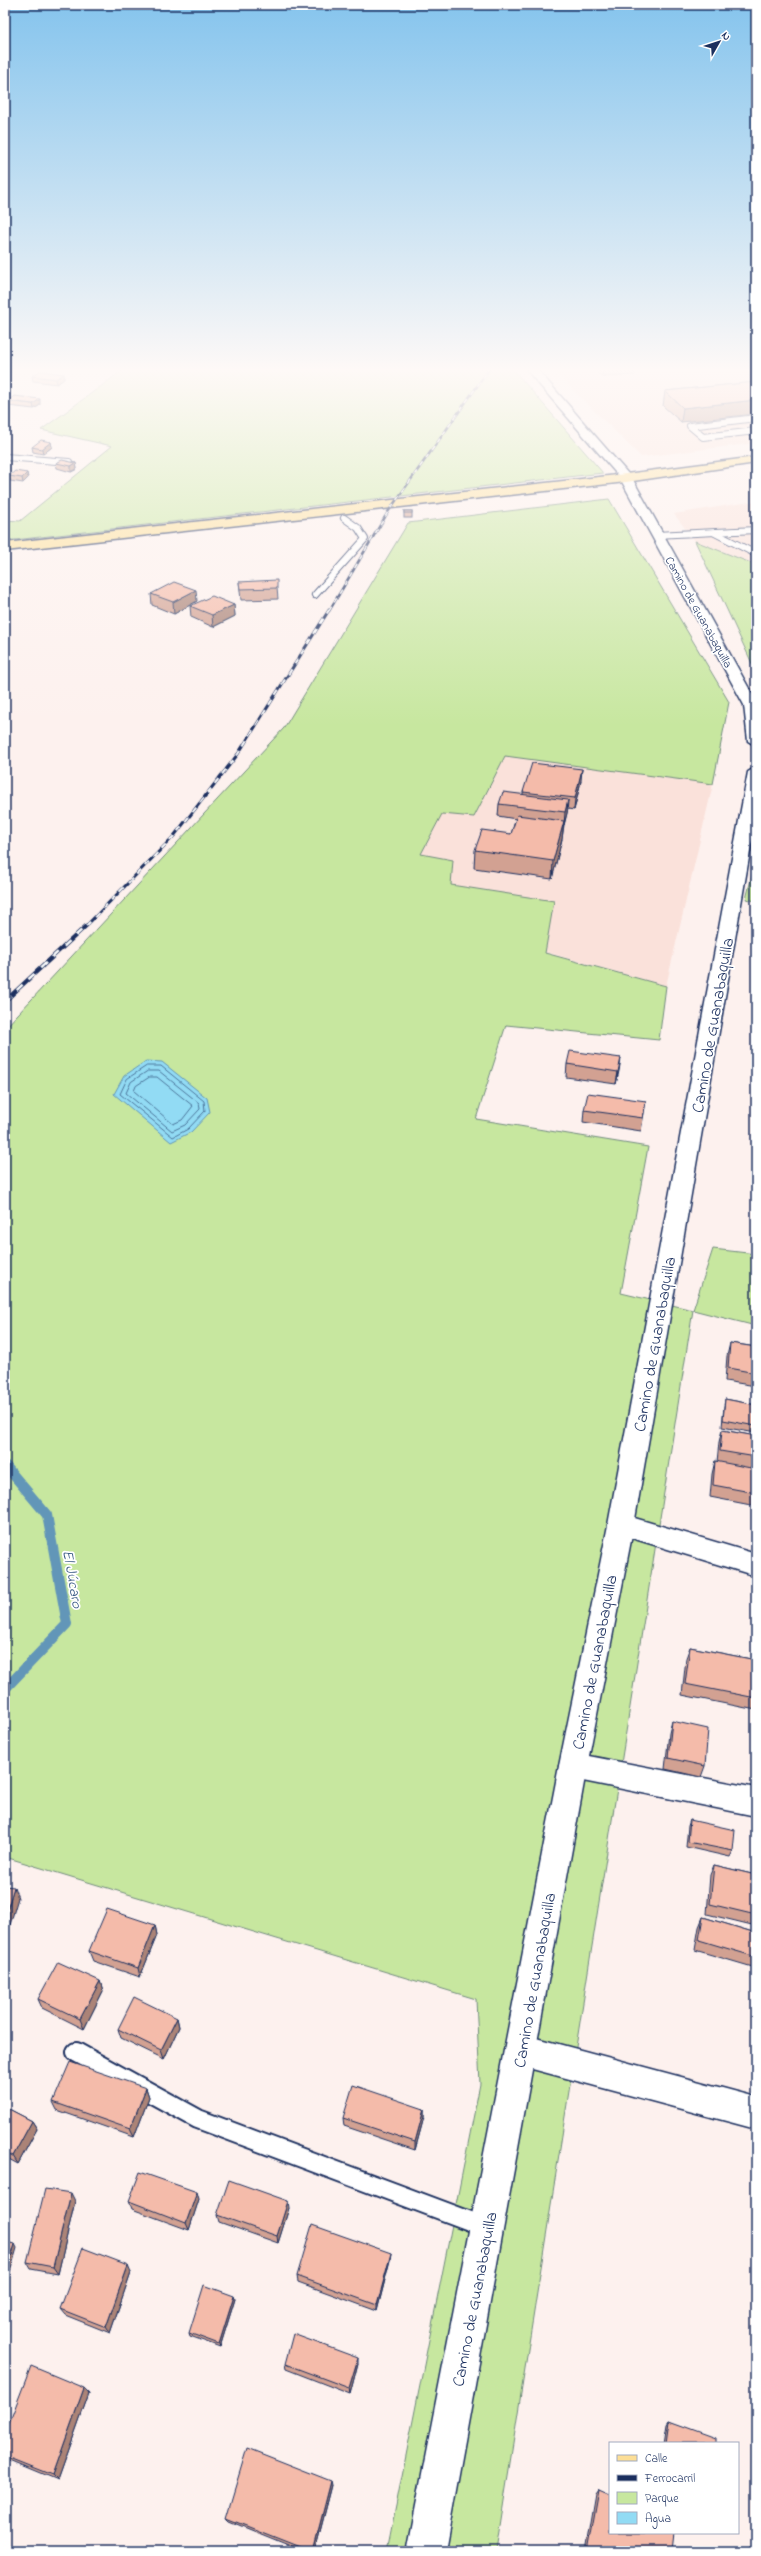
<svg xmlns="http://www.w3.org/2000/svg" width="761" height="2556" viewBox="0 0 761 2556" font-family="'Indie Flower',sans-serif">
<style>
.built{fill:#fae1da}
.green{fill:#c7e79f;stroke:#718b7e}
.water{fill:#92dbf4;stroke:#6296b8}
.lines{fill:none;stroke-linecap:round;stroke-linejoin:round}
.shore{stroke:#4b749a;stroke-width:1}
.stream{stroke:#6296b8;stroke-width:10}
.service-far1-casing{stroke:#1b2f5e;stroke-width:8}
.service-casing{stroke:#1b2f5e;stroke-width:22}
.minor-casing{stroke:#1b2f5e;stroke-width:3}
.tertiary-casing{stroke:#1b2f5e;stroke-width:3}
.primary-casing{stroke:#1b2f5e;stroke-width:3}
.trunk-casing{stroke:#1b2f5e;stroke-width:3}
.service-far1{stroke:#fff;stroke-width:6}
.service{stroke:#fff;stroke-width:18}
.minor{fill:#fff;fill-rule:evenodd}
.tertiary{fill:#fff;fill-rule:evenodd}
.primary{fill:#fcde96;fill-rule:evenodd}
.trunk{fill:#fcde96;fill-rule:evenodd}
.rail-far2-casing{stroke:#1b2f5e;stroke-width:2.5}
.rail-far1-casing{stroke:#1b2f5e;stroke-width:3}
.rail-casing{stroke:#1b2f5e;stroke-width:4}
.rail-far2{stroke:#fff;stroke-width:1.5;stroke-dasharray:5;stroke-linecap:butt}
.rail-far1{stroke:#fff;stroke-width:2;stroke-dasharray:6;stroke-linecap:butt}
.rail{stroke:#fff;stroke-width:2.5;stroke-dasharray:8;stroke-linecap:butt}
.wall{fill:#d2a192;stroke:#1b2f5e}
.shaded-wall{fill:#ab8377;stroke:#1b2f5e}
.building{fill:#f4bbaa;stroke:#1b2f5e}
.labels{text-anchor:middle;stroke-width:3.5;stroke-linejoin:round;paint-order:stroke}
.far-street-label{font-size:12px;fill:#1b2f5e;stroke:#fff}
.water-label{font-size:15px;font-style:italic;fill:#395a84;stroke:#fff}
.near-street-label{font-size:17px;fill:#1b2f5e;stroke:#fff}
</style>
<rect width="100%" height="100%" fill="#fdf1ee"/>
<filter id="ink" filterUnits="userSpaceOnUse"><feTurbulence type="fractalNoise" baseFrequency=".025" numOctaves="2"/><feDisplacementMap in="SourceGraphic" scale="8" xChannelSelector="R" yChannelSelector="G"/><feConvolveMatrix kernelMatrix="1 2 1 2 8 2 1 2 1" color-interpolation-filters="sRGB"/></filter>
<g filter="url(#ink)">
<g class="built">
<polygon points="551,368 756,368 756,443 641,457"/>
<polygon points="756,501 756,565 695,541 674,514"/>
<polygon points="505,756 713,784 666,986 545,952 553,902 451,885 421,854 442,813 474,817"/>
</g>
<g class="green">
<polygon points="126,368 512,368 603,473 5,541 5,520 20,521 112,446 41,430"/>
<polygon points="609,499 729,702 713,784 505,756 474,817 442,814 421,854 453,860 451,885 554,901 545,953 666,986 659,1040 506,1025 476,1119 648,1147 621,1293 693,1310 713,1249 756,1254 756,1326 693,1310 496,2551 387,2551 480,2084 476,1999 5,1857 5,1028 284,728 408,523"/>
<polygon points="695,541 756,565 756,672"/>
<polygon points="756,860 756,901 746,899"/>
</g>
<polygon class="water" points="146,1061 162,1062 207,1098 210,1112 191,1132 171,1142 114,1094 124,1076"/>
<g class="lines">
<g class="shore">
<polygon points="147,1066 161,1066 204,1101 205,1111 188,1129 173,1137 120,1094 127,1079"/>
<polygon points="148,1071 159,1071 199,1103 200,1109 185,1125 172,1131 126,1093 131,1082"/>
<polygon points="150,1077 157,1077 193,1106 182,1120 173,1124 134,1091 136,1086"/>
</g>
<polyline class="stream" points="5,1465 47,1515 67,1624 5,1689"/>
<defs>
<g id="service-far1">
<polyline points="756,418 690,426 703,437 756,431"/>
<polyline points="5,457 69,462"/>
<polyline points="715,533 756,554"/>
<polyline points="656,535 756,530"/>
<polyline points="315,595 365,539 358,528 344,518"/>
</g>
<polyline id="service" points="76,2052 198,2119 486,2227"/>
<g id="minor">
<polygon points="525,368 536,368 630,476 630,480 622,480"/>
<polygon points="621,1514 756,1554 756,1576 612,1532 608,1525 612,1518"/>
<polygon points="573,1753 756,1788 756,1816 573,1779 563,1775 559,1766 563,1757"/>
<polygon points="521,2034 756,2097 756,2129 521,2066 510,2061 505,2050 510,2039"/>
</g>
<g id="tertiary">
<polygon points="626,474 632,478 756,701 756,746 748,741 744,705 620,478"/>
<polygon points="756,767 756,817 634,1525 587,1766 445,2551 407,2551 559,1766 608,1525 748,772"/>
</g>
<polygon id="primary" points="5,368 14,368 5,374"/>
<polygon id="trunk" points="756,457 756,463 626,482 5,551 5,543 626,474"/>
</defs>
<use href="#service-far1" class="service-far1-casing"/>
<use href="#service" class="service-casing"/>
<use href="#minor" class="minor-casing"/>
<use href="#tertiary" class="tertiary-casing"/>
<use href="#primary" class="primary-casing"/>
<use href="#trunk" class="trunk-casing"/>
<use href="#service-far1" class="service-far1"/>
<use href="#service" class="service"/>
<use href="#minor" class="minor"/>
<use href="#tertiary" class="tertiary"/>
<use href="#primary" class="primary"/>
<use href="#trunk" class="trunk"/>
<defs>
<polyline id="rail-far2" points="329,611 388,512 490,368"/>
<polyline id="rail-far1" points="86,926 174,836 238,754 329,610"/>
<polyline id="rail" points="5,1001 87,925"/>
</defs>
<use href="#rail-far2" class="rail-far2-casing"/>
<use href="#rail-far1" class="rail-far1-casing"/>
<use href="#rail" class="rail-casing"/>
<use href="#rail-far2" class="rail-far2"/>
<use href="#rail-far1" class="rail-far1"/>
<use href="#rail" class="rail"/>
</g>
<g class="wall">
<polygon points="596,368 635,368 634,375 602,377 596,371"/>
<polygon points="64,374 64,379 57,384 33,381 32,376"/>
<polygon points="756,382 681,422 663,406 665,391"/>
<polygon points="8,401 40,405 34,409 8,406"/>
<polygon points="51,442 52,447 43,454 33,452 32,447"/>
<polygon points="56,463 76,463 77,469 71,472 57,468"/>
<polygon points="27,473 28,478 23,483 10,481 9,476"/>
<rect x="404" y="511" width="8" height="7"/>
<polygon points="239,582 277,588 278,599 241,600"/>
<polygon points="151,594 197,601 174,614 152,605"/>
<polygon points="234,605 235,616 213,627 191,617 190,606"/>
<polygon points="581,781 574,810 568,809 564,825 562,839 552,879 474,868 475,850 511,834 516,819 498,816 499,804 523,795 523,792"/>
<polygon points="621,1058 616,1084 566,1077 567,1064"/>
<polygon points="646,1101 641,1131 583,1122 584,1110"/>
<polygon points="756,1225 756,1241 754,1241"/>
<polygon points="730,1343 756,1347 756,1386 725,1381 727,1356"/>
<polygon points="725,1399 756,1405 756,1433 722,1427 724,1406"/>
<polygon points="722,1430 756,1436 756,1506 710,1497 712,1474 715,1461 717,1462 719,1442"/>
<polygon points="690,1647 756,1660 756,1710 682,1695 686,1658"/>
<polygon points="672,1721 705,1766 701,1777 665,1769 669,1733"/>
<polygon points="690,1820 733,1851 730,1857 686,1847 688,1826"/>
<polygon points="714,1865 756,1875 756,1926 707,1914 710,1875"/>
<polygon points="703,1917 756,1933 756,1968 695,1950 699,1927"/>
<polygon points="155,1925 157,1935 140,1977 93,1961 89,1951"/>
<polygon points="100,1981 103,1991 84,2029 42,2008 38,1999"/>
<polygon points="177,2018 179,2027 164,2059 121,2038 118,2029"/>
<polygon points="146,2088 149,2097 134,2137 57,2110 53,2102"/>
<polygon points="5,2107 32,2121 37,2129 18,2164 5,2157"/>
<polygon points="424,2109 424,2117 415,2150 344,2126 343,2118"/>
<polygon points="199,2199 189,2230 132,2209 129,2201"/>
<polygon points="75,2201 58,2274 31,2269 27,2262"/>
<polygon points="289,2208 278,2243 219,2222 217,2215"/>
<polygon points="390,2260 377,2311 298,2282 297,2276"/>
<polygon points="131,2272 110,2333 65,2315 60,2309"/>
<polygon points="235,2299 220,2347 190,2336 189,2333"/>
<polygon points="358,2363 350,2394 286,2369 285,2364"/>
<polygon points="89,2393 58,2480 5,2458 5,2434"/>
<polygon points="669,2421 716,2443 664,2443 667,2424"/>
<polygon points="332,2485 315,2551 303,2551 229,2521 226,2518"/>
<polygon points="599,2489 671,2551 586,2551 596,2493"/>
</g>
<g class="shaded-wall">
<polygon points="603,368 635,368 634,375 602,377"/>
<polygon points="64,374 64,379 57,384 56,379"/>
<polygon points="40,399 40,405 34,409 33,404"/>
<polygon points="756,400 756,414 681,422 683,408"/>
<polygon points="51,442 52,447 43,454 42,449"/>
<polygon points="76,463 77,469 71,472 71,466"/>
<polygon points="27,473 28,478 23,483 22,478"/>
<polygon points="196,590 197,601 174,614 173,602"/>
<polygon points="234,605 235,616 213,627 212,615"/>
<polygon points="582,769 581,781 574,810 575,798"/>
<polygon points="568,800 567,813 564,825 565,812"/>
<polygon points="564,821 562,839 552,879 553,861"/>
<polygon points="621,1058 619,1071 616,1084 618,1072"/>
<polygon points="14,1887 18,1898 5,1942 5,1917"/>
<polygon points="155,1925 157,1935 140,1977 138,1968"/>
<polygon points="100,1981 103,1991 84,2029 80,2019"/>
<polygon points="177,2018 179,2027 164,2059 161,2050"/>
<polygon points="146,2088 149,2097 134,2137 130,2129"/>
<polygon points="424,2109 424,2117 415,2150 415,2142"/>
<polygon points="32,2121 37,2129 18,2164 13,2156"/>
<polygon points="197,2192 199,2199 189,2230 186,2223"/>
<polygon points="71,2193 75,2201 58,2274 53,2267"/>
<polygon points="288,2201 289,2208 278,2243 277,2236"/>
<polygon points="15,2244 17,2248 5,2290 5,2278"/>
<polygon points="391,2253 390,2260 377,2311 377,2305"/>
<polygon points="128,2265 131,2272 110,2333 106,2327"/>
<polygon points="234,2296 235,2299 220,2347 219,2344"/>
<polygon points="358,2358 358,2363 350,2394 349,2388"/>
<polygon points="84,2388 89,2393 58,2480 53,2475"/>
<polygon points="331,2481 332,2485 315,2551 313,2551"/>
</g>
<g class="building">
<polygon points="40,371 64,374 56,379 32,376"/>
<polygon points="756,382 756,400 683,408 665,391"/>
<polygon points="14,396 40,399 33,404 8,401"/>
<polygon points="41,440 51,442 42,449 32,447"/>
<polygon points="62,460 76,463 71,466 56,463"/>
<polygon points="15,471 27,473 22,478 9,476"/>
<rect x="404" y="511" width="8" height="2"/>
<polygon points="277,580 277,588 240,589 239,582"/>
<polygon points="174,582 196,590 173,602 151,594"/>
<polygon points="212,596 234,605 212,615 190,606"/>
<polygon points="532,763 582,769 575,798 523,792"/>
<polygon points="503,792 568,800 565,812 499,804"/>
<polygon points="517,815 564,821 553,861 475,850 482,830 511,834"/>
<polygon points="570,1051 621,1058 618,1072 567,1064"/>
<polygon points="588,1093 646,1101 643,1118 584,1110"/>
<polygon points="730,1343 756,1347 756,1373 728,1368"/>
<polygon points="725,1399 756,1405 756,1426 723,1420"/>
<polygon points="722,1430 756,1436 756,1457 720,1451"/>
<polygon points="715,1461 756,1469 756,1493 713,1485"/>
<polygon points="690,1647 756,1660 756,1698 685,1684"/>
<polygon points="672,1721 708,1729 705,1766 668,1758"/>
<polygon points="690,1820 735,1830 733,1851 688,1842"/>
<polygon points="714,1865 756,1875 756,1915 710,1904"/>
<polygon points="5,1886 14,1887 5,1917"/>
<polygon points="107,1909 155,1925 138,1968 89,1951"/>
<polygon points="703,1917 756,1933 756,1957 699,1940"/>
<polygon points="58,1962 100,1981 80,2019 38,1999"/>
<polygon points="134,1997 177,2018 161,2050 118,2029"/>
<polygon points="70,2062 146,2088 130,2129 53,2102"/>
<polygon points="353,2085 424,2109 415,2142 343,2118"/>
<polygon points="5,2107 32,2121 13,2156 5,2152"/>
<polygon points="140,2172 197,2192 186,2223 129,2201"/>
<polygon points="229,2180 288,2201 277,2236 217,2215"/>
<polygon points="45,2189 71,2193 53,2267 27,2262"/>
<polygon points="312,2225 391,2253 377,2305 297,2276"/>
<polygon points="5,2242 15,2244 5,2278"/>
<polygon points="83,2248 128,2265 106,2327 60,2309"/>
<polygon points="204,2285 234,2296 219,2344 189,2333"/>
<polygon points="293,2334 358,2358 349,2388 285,2364"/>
<polygon points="31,2366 84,2388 53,2475 5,2456 5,2434"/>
<polygon points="669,2421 716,2438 716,2443 666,2443"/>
<polygon points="247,2448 331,2481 313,2551 310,2551 226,2518"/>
<polygon points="599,2489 610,2494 610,2533 673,2533 671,2551 588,2551"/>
</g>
</g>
<linearGradient id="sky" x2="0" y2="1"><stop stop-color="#85c4ed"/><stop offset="0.51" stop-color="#fef9f7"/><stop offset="1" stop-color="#fef9f7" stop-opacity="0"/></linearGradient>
<rect width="761" height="726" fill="url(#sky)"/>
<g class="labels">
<g class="far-street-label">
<text transform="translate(699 612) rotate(61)" y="4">Camino de Guanabaquilla</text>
</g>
<g class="water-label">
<text transform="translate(73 1579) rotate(80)" y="5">El Júcaro</text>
</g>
<g class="near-street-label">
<text transform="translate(712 1025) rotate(-80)" y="6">Camino de Guanabaquilla</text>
<text transform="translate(654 1344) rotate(-80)" y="6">Camino de Guanabaquilla</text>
<text transform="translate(594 1662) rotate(-79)" y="6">Camino de Guanabaquilla</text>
<text transform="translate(534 1980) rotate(-80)" y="6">Camino de Guanabaquilla</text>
<text transform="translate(474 2299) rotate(-79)" y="6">Camino de Guanabaquilla</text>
</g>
</g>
<rect width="761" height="2556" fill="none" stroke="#fff" stroke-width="20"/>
<rect x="10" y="10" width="741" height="2536" fill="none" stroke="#1b2f5e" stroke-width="1.5" filter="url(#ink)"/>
<rect x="609" y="2442" width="130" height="92" fill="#ffffff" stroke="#a4acbf"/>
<rect x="617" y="2455" width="20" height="6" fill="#fcde96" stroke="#a4acbf"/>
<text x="645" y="2462" font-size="12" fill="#1b2f5e">Calle</text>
<rect x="617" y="2475" width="20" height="6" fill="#1b2f5e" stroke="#a4acbf"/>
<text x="645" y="2482" font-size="12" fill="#1b2f5e">Ferrocarril</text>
<rect x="617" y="2492" width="20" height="12" fill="#c7e79f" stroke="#a4acbf"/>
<text x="645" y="2502" font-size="12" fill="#1b2f5e">Parque</text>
<rect x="617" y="2512" width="20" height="12" fill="#92dbf4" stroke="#a4acbf"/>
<text x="645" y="2522" font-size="12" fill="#1b2f5e">Agua</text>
<g transform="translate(719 42) rotate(51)" stroke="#ffffff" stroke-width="3" paint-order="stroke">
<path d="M0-3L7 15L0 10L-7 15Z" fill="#1b2f5e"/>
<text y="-6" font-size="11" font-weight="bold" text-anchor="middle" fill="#1b2f5e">N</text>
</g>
</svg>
